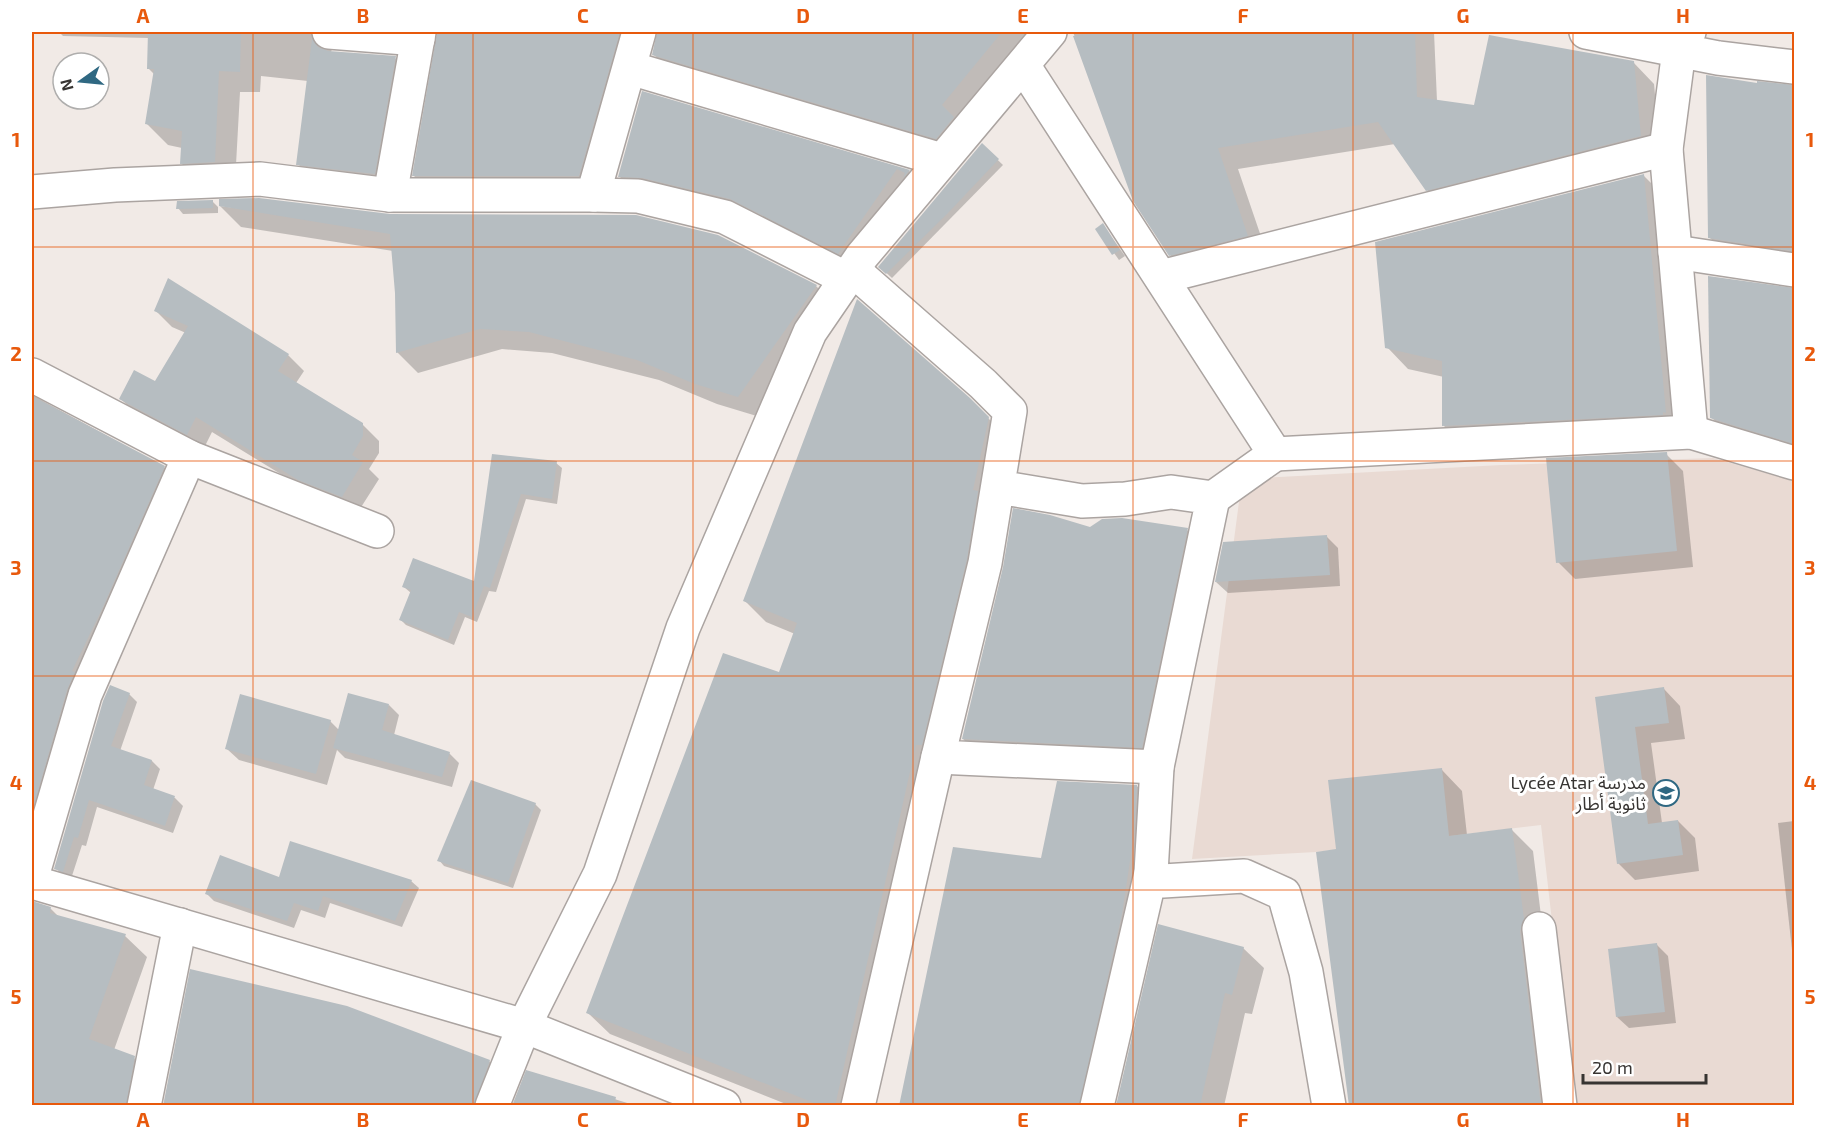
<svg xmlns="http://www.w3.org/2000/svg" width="1826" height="1137" viewBox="0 0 1826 1137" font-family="'Exo 2','Noto Sans Arabic',sans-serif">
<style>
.built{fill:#e9dad3}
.shadow{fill:#0003}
.building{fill:#b6bdc1}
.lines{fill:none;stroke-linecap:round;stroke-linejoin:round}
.minor-casing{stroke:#aba4a1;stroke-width:36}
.minor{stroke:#fff;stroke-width:33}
.grid{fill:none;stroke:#e8590c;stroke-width:1.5;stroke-opacity:0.55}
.labels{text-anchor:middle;stroke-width:6;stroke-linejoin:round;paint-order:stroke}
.poi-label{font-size:18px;fill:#373432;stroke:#fff;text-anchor:end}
.neatline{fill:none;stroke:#e8590c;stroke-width:2}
.grid-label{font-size:20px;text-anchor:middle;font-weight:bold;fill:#e8590c}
</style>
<rect width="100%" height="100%" fill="#f1eae6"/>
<polygon class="built" points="1713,458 1794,481 1794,1105 1573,1105 1541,825 1316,852 1192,859 1242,479 1501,465"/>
<g class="shadow">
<polygon points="59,32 1040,32 958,159 675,76 654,55 659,33 648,39 600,197 435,197 414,176 439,35 334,43 331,52 395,58 416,79 396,195 319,185 298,164 308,81 261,76 260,92 240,92 235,183 202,184 181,163 182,148 168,145 147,124 154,74 148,68 149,38 63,36"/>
<polygon points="1073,32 1434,32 1437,101 1475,107 1633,62 1654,84 1661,157 1448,211 1427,190 1395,144 1238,169 1268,257 1191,276 1170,255 1135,200"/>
<polygon points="1758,85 1794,86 1794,269 1731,259 1709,237"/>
<polygon points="643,93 909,171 930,192 860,274 641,198 619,176"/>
<polygon points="982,145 1003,165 892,278 880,267"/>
<polygon points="1644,176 1665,197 1687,433 1465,447 1444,426 1444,377 1408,369 1387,347"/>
<polygon points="212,201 218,207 218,213 183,214 178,208"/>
<polygon points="220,206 816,286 837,307 760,417 717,404 659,380 552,353 502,349 418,373 397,352 396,293 393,251 241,227"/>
<polygon points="1103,225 1125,256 1119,260 1097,229"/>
<polygon points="1792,290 1794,290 1794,458 1733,439 1711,417"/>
<polygon points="156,311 288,355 304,371 296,383 362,424 379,441 379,453 369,469 379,479 358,512 315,495 212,432 203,450 137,415 121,399 156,383 186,333 172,327"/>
<polygon points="32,395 164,467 185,488 32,872"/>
<polygon points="969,399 1010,440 861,1106 791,1106 610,1034 588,1013 780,674 795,634 766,622 745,601"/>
<polygon points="1666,454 1683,471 1693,567 1575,579 1558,562"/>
<polygon points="493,456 556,463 562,468 557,504 526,499 496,592 489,591 477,622 465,617 454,645 406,625 401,620 411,593 404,587 475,583"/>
<polygon points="1187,530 1208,551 1163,768 985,760 963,739"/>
<polygon points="1326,536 1338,548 1340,586 1228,593 1216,582"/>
<polygon points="1664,689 1680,706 1685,739 1651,743 1662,823 1678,821 1695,838 1699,871 1635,880 1618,863 1596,698"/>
<polygon points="129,694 137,702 120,751 152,761 160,769 153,790 175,798 183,806 173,833 97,807 86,846 82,845 71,879 64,877 56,868"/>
<polygon points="389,705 399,715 394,735 449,753 459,763 452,787 345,758 337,750 327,785 239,760 227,749 330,721 339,730"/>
<polygon points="1442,770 1462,791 1467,835 1512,830 1533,851 1544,940 1559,1106 1350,1106 1338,851"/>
<polygon points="1137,786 1157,807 1102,1106 901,1106 1043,860"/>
<polygon points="535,804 541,810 513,888 444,866 439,860"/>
<polygon points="1794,821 1794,968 1778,823"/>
<polygon points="280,879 411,881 419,888 402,927 330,903 325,918 301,910 294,928 214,901 207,894"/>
<polygon points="32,901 35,904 51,909 59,917 125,936 147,957 114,1050 134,1058 155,1079 150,1106 32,1106"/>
<polygon points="1657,945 1668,956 1676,1023 1629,1028 1617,1017"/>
<polygon points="1243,948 1264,968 1252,1014 1245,1013 1224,1106 1118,1106"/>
<polygon points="489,1061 511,1083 502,1106 165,1106"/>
<polygon points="527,1072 637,1106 514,1106"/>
</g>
<g class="building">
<polygon points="148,32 241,32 240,72 219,71 215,162 180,164 182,131 145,124 154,69 147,69"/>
<polygon points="437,32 620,32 579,176 412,176"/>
<polygon points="657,32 1002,32 942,105 954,117 936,139 652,55"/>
<polygon points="1111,32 1415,32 1417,97 1474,105 1489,35 1634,61 1641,136 1426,191 1378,122 1218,148 1248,236 1169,256 1133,201 1073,36"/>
<polygon points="312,39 318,47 328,51 396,56 375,174 296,165"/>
<polygon points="1706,75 1757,83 1757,81 1794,85 1794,251 1708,238"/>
<polygon points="642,91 910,170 903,178 905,173 897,169 838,254 730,199 642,178 618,177"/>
<polygon points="982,143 999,159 948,213 886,274 878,267"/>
<polygon points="1644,174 1666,413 1663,412 1663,415 1442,426 1442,361 1385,348 1375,242"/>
<polygon points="259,198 390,214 636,215 718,235 817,285 738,397 695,384 637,360 529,332 480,329 396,353 395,293 390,234 219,206 219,199"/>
<polygon points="213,200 213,208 176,209 177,201"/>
<polygon points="1103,223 1120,250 1112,255 1095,229"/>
<polygon points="1708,276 1794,288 1794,444 1710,418"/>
<polygon points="168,278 289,354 278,371 363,423 363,436 352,455 363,462 342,497 298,480 196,417 187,435 119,399 134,370 155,381 188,326 154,311"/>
<polygon points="857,299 970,398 989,417 973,490 978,491 967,559 922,745 916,745 835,1106 822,1106 586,1013 723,653 779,672 797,623 743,601"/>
<polygon points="32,396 165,466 103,607 72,671 75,672 67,690 32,812"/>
<polygon points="1667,452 1677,551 1556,563 1546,458"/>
<polygon points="492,454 557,461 552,499 521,494 490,588 484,586 472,617 459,612 448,640 399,620 411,590 402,587 413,558 474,581"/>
<polygon points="1013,508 1050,515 1090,527 1102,519 1122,518 1188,528 1142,748 962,739 1003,567"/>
<polygon points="1327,535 1330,575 1215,582 1223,542"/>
<polygon points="110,685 130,693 111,746 152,760 144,785 175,796 165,826 89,800 78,838 74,837 63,872 54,869 103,701"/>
<polygon points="1664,687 1669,723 1635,727 1648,824 1678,820 1683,855 1617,864 1595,697"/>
<polygon points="348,693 389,704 382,730 450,752 442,777 333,748"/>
<polygon points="240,694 331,720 316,774 225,749"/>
<polygon points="1442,768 1449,836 1512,828 1524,919 1520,931 1541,1106 1349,1106 1316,852 1336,849 1328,780"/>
<polygon points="471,780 536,803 508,883 437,861"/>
<polygon points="1057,781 1137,785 1134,834 1122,914 1079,1106 899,1106 953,847 1041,858"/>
<polygon points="290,841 412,880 395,921 323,896 318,911 294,903 287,921 205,894 220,855 279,877"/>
<polygon points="32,901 51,907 50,913 126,934 89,1039 135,1056 126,1106 32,1106"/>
<polygon points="1158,924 1244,947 1232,995 1225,993 1200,1106 1116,1106"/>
<polygon points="1657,943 1665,1012 1616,1017 1608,949"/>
<polygon points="190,969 347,1006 490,1060 474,1106 163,1106"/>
<polygon points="526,1070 616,1097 614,1106 512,1106"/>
</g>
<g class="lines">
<defs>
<g id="minor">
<polyline points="329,32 418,39"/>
<polyline points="1586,32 1718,58 1794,67"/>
<polyline points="1689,32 1679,50 1666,149 1691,432"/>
<polyline points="1023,65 1275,454 1213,498"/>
<polyline points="630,68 942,160"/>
<polyline points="32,192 115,185 260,179 390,195 593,195 639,32"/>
<polyline points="390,195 419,32"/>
<polyline points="593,195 638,196 725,217 847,279"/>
<polyline points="1675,252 1794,270"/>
<polyline points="853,270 983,384 1010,411 985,563 938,757 1157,767 1213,498 1171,492 1125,499 1082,501 998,487"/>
<polyline points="1161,277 1666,149"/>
<polyline points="32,375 189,457 85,695 32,877"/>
<polyline points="1275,454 1691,432 1794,463"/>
<polyline points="189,457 377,531"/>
<polyline points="1157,767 1151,873 1163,881 1244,876 1284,894 1306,972 1329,1106"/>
<polyline points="32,882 524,1026 724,1106"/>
<polyline points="1539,929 1560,1106"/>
<polyline points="144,1106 180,925"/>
<polyline points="492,1106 524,1026 600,874 683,628 810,332 862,256 1050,32"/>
<polyline points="858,1106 938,757"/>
<polyline points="1097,1106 1151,873"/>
</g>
</defs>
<use href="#minor" class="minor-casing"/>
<use href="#minor" class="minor"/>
</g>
<path class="grid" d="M253,32V1106M473,32V1106M693,32V1106M913,32V1106M1133,32V1106M1353,32V1106M1573,32V1106M32,247H1794M32,461H1794M32,676H1794M32,890H1794"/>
<defs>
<symbol id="school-ring" viewBox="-11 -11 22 22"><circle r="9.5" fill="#fff" stroke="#2f6882" stroke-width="1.5"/><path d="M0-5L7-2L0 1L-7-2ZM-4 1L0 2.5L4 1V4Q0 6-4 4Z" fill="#2f6882"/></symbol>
</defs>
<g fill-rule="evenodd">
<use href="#school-ring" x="1651" y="778" width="30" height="30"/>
</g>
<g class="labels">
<g class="poi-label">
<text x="1646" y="789">Lycée Atar مدرسة<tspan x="1646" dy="21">ثانوية أطار</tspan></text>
</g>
</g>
<rect width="1826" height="1137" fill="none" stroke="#ffffff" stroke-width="66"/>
<g transform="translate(81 81) rotate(255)"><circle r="28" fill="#ffffff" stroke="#afaead" stroke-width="1.5"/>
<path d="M0-4.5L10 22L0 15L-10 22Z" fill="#2f6882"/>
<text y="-9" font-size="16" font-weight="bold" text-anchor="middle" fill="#373432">N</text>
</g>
<path d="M1583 1074v9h123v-9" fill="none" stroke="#373432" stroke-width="3"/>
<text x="1592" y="1074" font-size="18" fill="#373432" stroke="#ffffff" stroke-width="4.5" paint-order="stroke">20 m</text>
<rect x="33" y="33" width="1760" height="1071" class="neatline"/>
<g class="grid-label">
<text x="143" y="23">A</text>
<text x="363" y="23">B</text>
<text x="583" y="23">C</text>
<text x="803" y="23">D</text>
<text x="1023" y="23">E</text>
<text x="1243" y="23">F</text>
<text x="1463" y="23">G</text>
<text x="1683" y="23">H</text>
<text x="16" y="147">1</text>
<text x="1810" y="147">1</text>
<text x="16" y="361">2</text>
<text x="1810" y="361">2</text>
<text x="16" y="575">3</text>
<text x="1810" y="575">3</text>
<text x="16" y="790">4</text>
<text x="1810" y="790">4</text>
<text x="16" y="1004">5</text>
<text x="1810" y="1004">5</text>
<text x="143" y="1127">A</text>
<text x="363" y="1127">B</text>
<text x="583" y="1127">C</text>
<text x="803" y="1127">D</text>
<text x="1023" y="1127">E</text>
<text x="1243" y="1127">F</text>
<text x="1463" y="1127">G</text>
<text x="1683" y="1127">H</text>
</g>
</svg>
